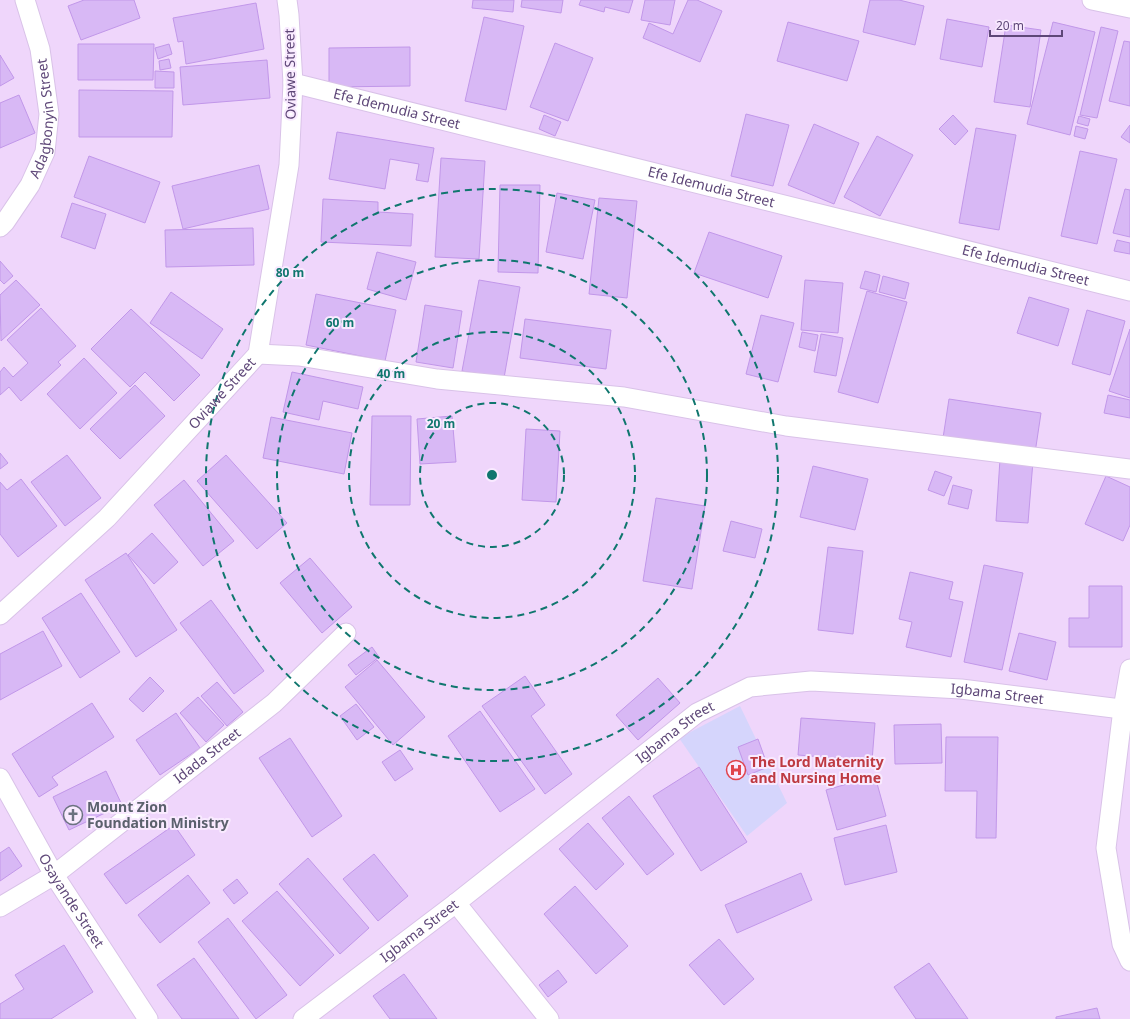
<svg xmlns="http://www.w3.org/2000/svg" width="1130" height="1019" viewBox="0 0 1130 1019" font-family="'Noto Sans',sans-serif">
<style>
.residential{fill:#efd6fb}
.medical{fill:#d5d5fc}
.building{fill:#d8b8f5;stroke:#c197e9}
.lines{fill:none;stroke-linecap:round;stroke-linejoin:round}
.street-casing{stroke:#d9c2e8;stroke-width:21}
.street{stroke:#fff;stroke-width:19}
.ring{fill:none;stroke:#0f766e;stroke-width:2;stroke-dasharray:7 5}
.labels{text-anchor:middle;stroke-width:4;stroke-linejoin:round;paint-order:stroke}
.street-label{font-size:14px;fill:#5e4778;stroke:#f9eaff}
.health-label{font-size:14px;font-weight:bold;fill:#be3a42;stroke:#f9eaff;text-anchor:start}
.worship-label{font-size:14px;font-weight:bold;fill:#5b616d;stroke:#f9eaff;text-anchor:start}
.centre{fill:#0f766e;stroke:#f9eaff;stroke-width:2}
.ring-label{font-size:12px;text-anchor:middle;font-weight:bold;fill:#0f766e;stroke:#f9eaff;stroke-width:4;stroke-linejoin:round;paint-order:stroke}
</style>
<rect width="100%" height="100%" fill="#f7e3fe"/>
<rect class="residential" x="0" y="0" width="1130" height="1019"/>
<polygon class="medical" points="740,706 787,803 747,836 679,738"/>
<g class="building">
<polygon points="84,0 134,0 140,18 81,40 68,6"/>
<polygon points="473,0 514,0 513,12 472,8"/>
<polygon points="522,0 563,0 561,13 521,7"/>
<polygon points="581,0 633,0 629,13 605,7 604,12 579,5"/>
<polygon points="645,0 675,0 670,25 641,20"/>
<polygon points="688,0 697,0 722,11 700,62 643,38 649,23 673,34"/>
<polygon points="870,0 899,0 924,6 915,45 863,32"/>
<polygon points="256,3 264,49 186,64 183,41 178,42 173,18"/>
<polygon points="484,17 524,26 506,110 465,101"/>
<polygon points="947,19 989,27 982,67 940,59"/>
<polygon points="788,22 859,41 847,81 777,61"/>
<polygon points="1053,22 1095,32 1070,135 1027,124"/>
<polygon points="1006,25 1041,30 1030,107 994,102"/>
<polygon points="1101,27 1118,31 1097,118 1080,115"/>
<polygon points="1124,41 1130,42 1130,106 1109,101"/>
<polygon points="555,43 593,58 568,121 530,107"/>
<polygon points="78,44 154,44 153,80 78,80"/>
<polygon points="169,44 172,54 158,59 155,48"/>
<polygon points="410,47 410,86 329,87 329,48"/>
<polygon points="0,55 14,78 0,86"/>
<polygon points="169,59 171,68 160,70 159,61"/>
<polygon points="267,60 270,98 183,105 180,67"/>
<polygon points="155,71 174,72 174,88 155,88"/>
<polygon points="79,90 173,91 172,137 79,137"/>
<polygon points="19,95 35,133 0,148 0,103"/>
<polygon points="746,114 789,125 773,186 731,176"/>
<polygon points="544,115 561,122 555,136 539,129"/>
<polygon points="953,115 968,131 955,145 939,129"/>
<polygon points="1079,116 1090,119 1088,126 1077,123"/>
<polygon points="814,124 859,143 834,204 788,185"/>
<polygon points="1130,125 1130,143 1121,137"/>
<polygon points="1076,126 1088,129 1085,139 1074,136"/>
<polygon points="976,128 1016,135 999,230 959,223"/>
<polygon points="337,132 434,148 428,182 416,180 419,164 390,159 385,189 329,179"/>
<polygon points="877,136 913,155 880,216 844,197"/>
<polygon points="1080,151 1117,159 1097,244 1061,236"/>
<polygon points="89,156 160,182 145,223 74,197"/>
<polygon points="441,158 485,161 479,259 435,257"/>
<polygon points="259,165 269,209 183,229 172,186"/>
<polygon points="500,185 540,185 538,273 498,272"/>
<polygon points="1125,189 1130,190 1130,237 1113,233"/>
<polygon points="557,193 595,200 583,259 546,252"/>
<polygon points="599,198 637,201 627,298 589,294"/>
<polygon points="323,199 378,202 378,212 413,214 411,246 321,242"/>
<polygon points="72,203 106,214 95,249 61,237"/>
<polygon points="253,228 254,265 166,267 165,230"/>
<polygon points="709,232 782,256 768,298 694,273"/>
<polygon points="1117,240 1130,243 1130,254 1114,251"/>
<polygon points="377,252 416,262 406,300 367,289"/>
<polygon points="0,261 13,276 4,284 0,280"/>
<polygon points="865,271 880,275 876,292 860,288"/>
<polygon points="883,276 909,283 905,299 879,292"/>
<polygon points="16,280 40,305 1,341 0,295"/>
<polygon points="479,280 520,287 504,378 462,371"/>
<polygon points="805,280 843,283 838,333 801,330"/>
<polygon points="867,291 907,302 878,403 838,392"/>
<polygon points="171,292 223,329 202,359 150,323"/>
<polygon points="316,294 396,310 385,361 306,345"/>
<polygon points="1029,297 1069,309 1058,346 1017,333"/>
<polygon points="425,305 462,311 453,368 416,362"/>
<polygon points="41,308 76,346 58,362 61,365 21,401 9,387 0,395 0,372 4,367 13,377 28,363 7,340"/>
<polygon points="131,309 200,375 174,401 145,372 130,387 91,349"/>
<polygon points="1087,310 1125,321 1110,375 1072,364"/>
<polygon points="761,315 794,323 778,382 746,374"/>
<polygon points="525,319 611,330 606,369 520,358"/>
<polygon points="1130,329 1130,398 1109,391"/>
<polygon points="802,332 818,335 815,351 799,347"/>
<polygon points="821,334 843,338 836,376 814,372"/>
<polygon points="84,358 117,393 80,429 47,394"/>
<polygon points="292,372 363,387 358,409 323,401 319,420 283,412"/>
<polygon points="135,385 165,416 120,459 90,429"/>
<polygon points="1108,395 1130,400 1130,418 1104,413"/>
<polygon points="949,399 1041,413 1035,453 943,438"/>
<polygon points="372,416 411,416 410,505 370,505"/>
<polygon points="452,416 456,462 420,464 417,419"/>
<polygon points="271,417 352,433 344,474 263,458"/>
<polygon points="526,429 560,431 556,502 522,500"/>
<polygon points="0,453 8,463 0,469"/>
<polygon points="67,455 101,498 65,526 31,482"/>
<polygon points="226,455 287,523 257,549 197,481"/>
<polygon points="1000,459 1033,461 1028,523 996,521"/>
<polygon points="813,466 868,479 855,530 800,517"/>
<polygon points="935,471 952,477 944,496 928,490"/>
<polygon points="1106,476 1130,487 1130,525 1123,541 1085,524"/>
<polygon points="21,479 57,526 18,557 0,534 0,482 7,490"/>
<polygon points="184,480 234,541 203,566 154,505"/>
<polygon points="953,485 972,490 968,509 948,504"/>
<polygon points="656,498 705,506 692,589 643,581"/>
<polygon points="731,521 762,529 755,558 723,551"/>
<polygon points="152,533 178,562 154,584 128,555"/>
<polygon points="828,547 863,551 853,634 818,630"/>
<polygon points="126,553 177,630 136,657 85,580"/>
<polygon points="310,558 352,607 322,633 280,583"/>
<polygon points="984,565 1023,573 1002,670 964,662"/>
<polygon points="910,572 953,582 949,599 963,602 951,657 906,647 912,622 899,619"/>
<polygon points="1089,586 1122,586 1122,647 1069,647 1069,618 1089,618"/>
<polygon points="81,593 120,652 80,678 42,618"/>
<polygon points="211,600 264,671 234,694 180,623"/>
<polygon points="43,631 62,666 0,700 0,654"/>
<polygon points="1019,633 1056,642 1047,680 1009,671"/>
<polygon points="372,647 379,657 356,675 348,665"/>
<polygon points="377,660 425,717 393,745 345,687"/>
<polygon points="525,676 545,705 531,716 572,774 545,794 482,706"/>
<polygon points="150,677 164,691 143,712 129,699"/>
<polygon points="658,678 680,703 638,740 616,715"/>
<polygon points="217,682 243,712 227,726 201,696"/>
<polygon points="198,697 224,725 206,742 180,713"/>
<polygon points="92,703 114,737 52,777 58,785 39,797 12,754"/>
<polygon points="356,704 374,727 357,740 340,716"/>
<polygon points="480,711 535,789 500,812 448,736"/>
<polygon points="176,713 200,748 160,775 136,740"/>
<polygon points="801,718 875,723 872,761 798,755"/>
<polygon points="941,724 942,763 895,764 894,725"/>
<polygon points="946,737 998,737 996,838 976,838 977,791 945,791"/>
<polygon points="290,738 342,816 312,837 259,758"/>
<polygon points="758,739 768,767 748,775 738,747"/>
<polygon points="400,750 413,769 395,781 382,762"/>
<polygon points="699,767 747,842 701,871 653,796"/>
<polygon points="106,771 122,805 69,830 53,797"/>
<polygon points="875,776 886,816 837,830 826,790"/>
<polygon points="629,796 674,854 647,875 602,818"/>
<polygon points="588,823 624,864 596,890 559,849"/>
<polygon points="174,825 195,855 126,904 104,874"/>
<polygon points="886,825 897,872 845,885 834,838"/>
<polygon points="9,847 22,866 0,881 0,853"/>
<polygon points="374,854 408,896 378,921 343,879"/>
<polygon points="308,858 369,928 340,954 279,884"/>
<polygon points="801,873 812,900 737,933 725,905"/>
<polygon points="188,875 210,903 160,943 138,915"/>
<polygon points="237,879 248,893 234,904 223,890"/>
<polygon points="575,886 628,946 596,974 544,914"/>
<polygon points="277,891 334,955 300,986 242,921"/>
<polygon points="228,918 287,995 256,1019 198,942"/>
<polygon points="719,939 754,979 724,1005 689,965"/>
<polygon points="64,945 93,992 51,1019 0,1019 0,1004 24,989 15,975"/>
<polygon points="194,958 239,1019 182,1019 157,985"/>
<polygon points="929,963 968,1019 916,1019 894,987"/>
<polygon points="558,970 567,982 548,997 539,985"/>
<polygon points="404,974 437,1019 390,1019 373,996"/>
<polygon points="1097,1008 1100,1019 1056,1019 1056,1017"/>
</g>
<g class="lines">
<defs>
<g id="street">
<polyline points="1092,0 1130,8"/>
<path id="s1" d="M293,83L1130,291"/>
<path id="s2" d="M0,227L5,222L30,185L45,152L49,114L40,49L25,0"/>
<polyline points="258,354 299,356 437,379 624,397 786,426 1130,469"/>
<path id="s3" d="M0,615L107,518L258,354L289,165L293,83L289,15L287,0"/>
<polyline points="1130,669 1123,709 1106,848 1122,944 1130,961"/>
<path id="s4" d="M0,778L54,875L148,1019"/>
<polyline points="456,903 549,1019"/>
<path id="s5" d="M0,907L54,875L274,703L346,633"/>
<path id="s6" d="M303,1019L456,903L697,713L750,687L811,681L961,689L1130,710"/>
</g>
</defs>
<use href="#street" class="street-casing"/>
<use href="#street" class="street"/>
</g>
<g class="ring">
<circle cx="492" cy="475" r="72"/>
<circle cx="492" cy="475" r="143"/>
<circle cx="492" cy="475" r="215"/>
<circle cx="492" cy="475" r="286"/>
</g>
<defs>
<symbol id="hospital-ring" viewBox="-11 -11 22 22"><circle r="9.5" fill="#f9eaff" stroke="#e0444e" stroke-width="1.5"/><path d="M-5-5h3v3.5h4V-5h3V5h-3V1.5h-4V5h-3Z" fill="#e0444e"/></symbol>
<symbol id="church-ring" viewBox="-11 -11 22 22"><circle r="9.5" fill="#f9eaff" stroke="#6b7280" stroke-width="1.5"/><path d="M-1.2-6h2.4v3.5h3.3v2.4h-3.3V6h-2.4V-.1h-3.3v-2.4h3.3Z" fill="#6b7280"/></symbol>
</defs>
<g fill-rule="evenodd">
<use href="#hospital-ring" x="725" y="759" width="22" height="22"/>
<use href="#church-ring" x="62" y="804" width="22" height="22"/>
</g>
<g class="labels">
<g class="street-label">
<text transform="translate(290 74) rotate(-91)" y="5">Oviawe Street</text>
<text dy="5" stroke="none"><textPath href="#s1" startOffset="107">Efe Idemudia Street</textPath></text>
<text dy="5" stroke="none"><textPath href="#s2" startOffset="121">Adagbonyin Street</textPath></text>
<text dy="5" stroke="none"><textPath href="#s1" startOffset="431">Efe Idemudia Street</textPath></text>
<text dy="5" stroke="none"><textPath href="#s1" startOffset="755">Efe Idemudia Street</textPath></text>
<text dy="5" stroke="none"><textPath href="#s3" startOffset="314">Oviawe Street</textPath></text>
<text dy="5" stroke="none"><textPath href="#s6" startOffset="806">Igbama Street</textPath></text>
<text dy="5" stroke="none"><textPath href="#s6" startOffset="470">Igbama Street</textPath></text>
<text dy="5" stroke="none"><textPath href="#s5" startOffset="257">Idada Street</textPath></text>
<text dy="5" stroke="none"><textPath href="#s4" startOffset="142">Osayande Street</textPath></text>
<text dy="5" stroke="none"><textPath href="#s6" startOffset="146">Igbama Street</textPath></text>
</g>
<g class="health-label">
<text x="750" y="767">The Lord Maternity<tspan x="750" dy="16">and Nursing Home</tspan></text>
</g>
<g class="worship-label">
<text x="87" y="812">Mount Zion<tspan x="87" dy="16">Foundation Ministry</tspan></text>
</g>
</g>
<circle cx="492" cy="475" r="6" class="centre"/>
<g class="ring-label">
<text x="290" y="277">80 m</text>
<text x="340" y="327">60 m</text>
<text x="391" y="378">40 m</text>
<text x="441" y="428">20 m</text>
</g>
<path d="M990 30v6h72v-6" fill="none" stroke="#5e4778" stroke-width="2"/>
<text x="996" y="30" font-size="12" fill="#5e4778" stroke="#f9eaff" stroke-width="3" paint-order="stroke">20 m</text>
</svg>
